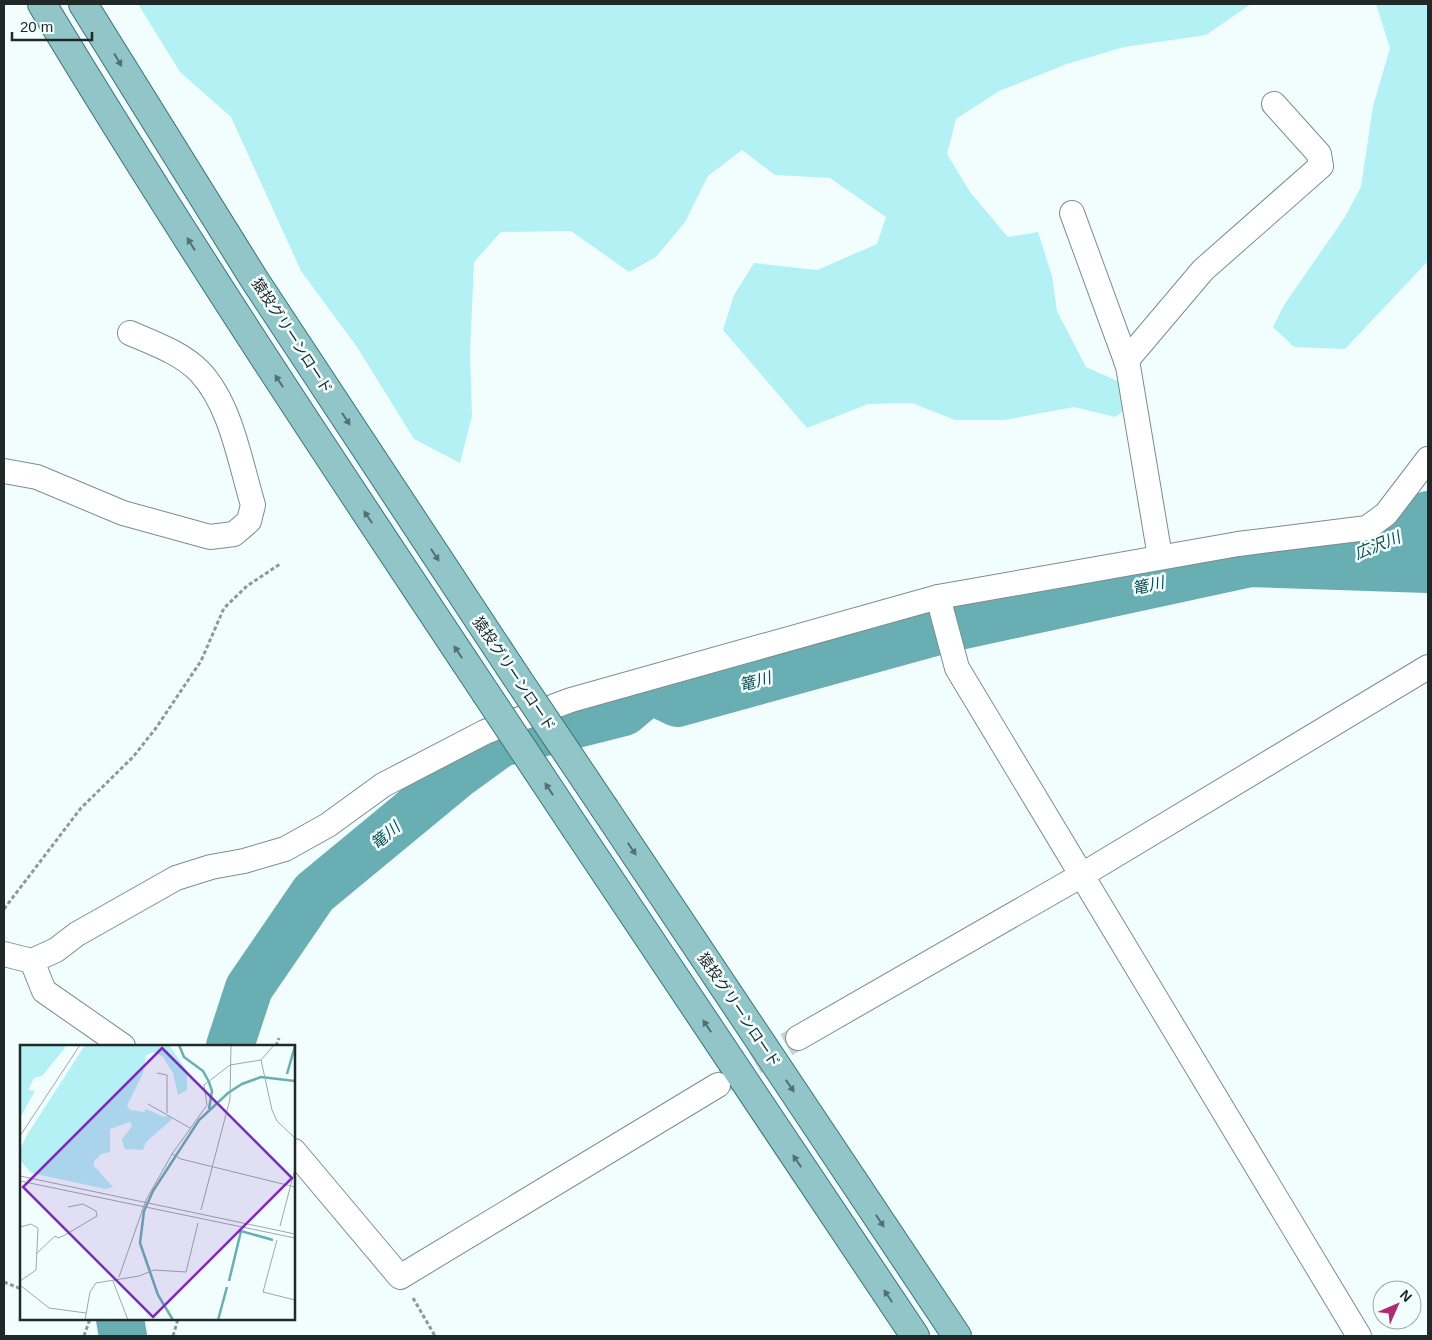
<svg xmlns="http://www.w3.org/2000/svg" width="1432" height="1340" viewBox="0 0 1432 1340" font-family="Arial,'Noto Sans JP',sans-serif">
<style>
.green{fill:#b3f1f5}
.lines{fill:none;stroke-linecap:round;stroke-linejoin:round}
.river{stroke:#69aeb3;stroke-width:48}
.street-tunnel{stroke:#c8d3d3;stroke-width:24;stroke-dasharray:24 12;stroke-linecap:butt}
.street-casing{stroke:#7d8d8e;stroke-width:26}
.primary-casing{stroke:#3a7579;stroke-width:30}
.path{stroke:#8f9999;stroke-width:3;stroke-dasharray:4 2.5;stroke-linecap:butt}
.street{stroke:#fff;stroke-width:24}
.primary{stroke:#91c5c8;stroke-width:28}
.primary-bridge-casing{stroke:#3a7579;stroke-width:30;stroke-linecap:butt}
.primary-bridge{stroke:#91c5c8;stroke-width:28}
.oneway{fill:#536f70}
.labels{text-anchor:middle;stroke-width:5;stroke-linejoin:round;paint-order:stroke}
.street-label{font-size:15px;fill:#212828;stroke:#f2fefe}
.water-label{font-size:16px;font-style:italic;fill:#0c4c50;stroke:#f2fefe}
.inset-river{fill:none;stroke:#69aeb3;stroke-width:2.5}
.inset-road{fill:none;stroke:#9ea8a8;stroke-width:1}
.view{fill:#7b2cbf;fill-opacity:0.15;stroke:#7b2cbf;stroke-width:2.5}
.inset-edge{fill:none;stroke:#212828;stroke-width:2.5}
</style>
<rect width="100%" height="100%" fill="#f2fefe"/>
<g class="green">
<polygon points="138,4 1251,4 1206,35 1124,47 1067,64 999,91 956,119 947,154 970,192 1008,237 1038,232 1052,276 1057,311 1086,367 1122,383 1133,404 1115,417 1074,407 1004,420 955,420 912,403 868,404 807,428 723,330 734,295 754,263 817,270 877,244 886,217 830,178 775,175 742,150 708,176 685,222 656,257 629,272 571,231 501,232 474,262 470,353 472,416 460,463 414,439 357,347 301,271 231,117 180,72"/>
<polygon points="1376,4 1428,4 1428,261 1345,349 1294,347 1273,327 1284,305 1345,217 1361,187 1373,106 1390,48"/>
</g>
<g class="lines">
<g class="river">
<polyline points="1343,558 1398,540 1428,515"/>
<polyline points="230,1046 249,988 314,893 458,774 501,743 624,712 650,690 677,703 945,629 1250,563 1428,569"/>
<polyline points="120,1319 123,1336"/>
</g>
<polyline class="street-tunnel" points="724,1081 798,1038"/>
<defs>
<g id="street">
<polyline points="1072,213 1128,366 1160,557"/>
<polyline points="1126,361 1203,270 1321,166 1319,154 1274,104"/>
<path d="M4,471L37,477L123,513L210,537L234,534L249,521L253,505C240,462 231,405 200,372C182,353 153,343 130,333"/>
<polyline points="938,597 957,668 1359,1336"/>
<polyline points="4,954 32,961 56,950 77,934 176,878 211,867 244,861 285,849 328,825 383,785 485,732 571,700 938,597 1238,544 1367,528 1386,514 1428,459"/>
<polyline points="32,961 44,991 123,1046"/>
<polyline points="798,1038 1082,875 1428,667"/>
<polyline points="294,1151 400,1277 718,1085"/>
</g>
<g id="primary">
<path d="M42,4C183,238 334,465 485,692"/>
<polyline points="83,4 254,279 515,675"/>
<polyline points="605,809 957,1336"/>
<polyline points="576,829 915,1336"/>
</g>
</defs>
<use href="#street" class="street-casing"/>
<use href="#primary" class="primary-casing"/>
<g class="path">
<polyline points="4,909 81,808 133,757 156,728 201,661 224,608 247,586 280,564"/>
<polyline points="276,1046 279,1038"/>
<polyline points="4,1282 21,1289"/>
<polyline points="413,1298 435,1336"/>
<polyline points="84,1336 90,1319"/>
<polyline points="173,1336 178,1319"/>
</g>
<use href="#street" class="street"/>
<use href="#primary" class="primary"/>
<defs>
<g id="primary-bridge">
<polyline points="515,675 605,809"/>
<polyline points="485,692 576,829"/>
</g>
</defs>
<use href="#primary-bridge" class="primary-bridge-casing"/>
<use href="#primary-bridge" class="primary-bridge"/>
</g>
<defs><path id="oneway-solid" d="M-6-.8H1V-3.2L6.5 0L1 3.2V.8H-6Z" transform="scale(1.25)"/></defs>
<g class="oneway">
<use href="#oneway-solid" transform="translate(118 60) rotate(59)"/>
<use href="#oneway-solid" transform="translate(191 244) rotate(-122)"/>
<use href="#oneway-solid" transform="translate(279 381) rotate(-123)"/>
<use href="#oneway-solid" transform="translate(346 419) rotate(57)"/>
<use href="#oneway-solid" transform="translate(368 517) rotate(-124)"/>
<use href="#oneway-solid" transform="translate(435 555) rotate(57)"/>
<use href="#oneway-solid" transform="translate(458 652) rotate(-124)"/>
<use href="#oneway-solid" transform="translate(549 789) rotate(-123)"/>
<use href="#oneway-solid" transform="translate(632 849) rotate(56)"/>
<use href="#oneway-solid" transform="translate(707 1026) rotate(-124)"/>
<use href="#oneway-solid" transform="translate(790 1086) rotate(56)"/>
<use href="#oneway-solid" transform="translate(797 1161) rotate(-124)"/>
<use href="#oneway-solid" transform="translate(880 1221) rotate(56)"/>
<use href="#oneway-solid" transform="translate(888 1296) rotate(-124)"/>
</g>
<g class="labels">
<g class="street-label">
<text transform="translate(292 336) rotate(57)" y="5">猿投グリーンロード</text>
<text transform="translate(514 674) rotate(56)" y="5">猿投グリーンロード</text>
<text transform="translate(739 1010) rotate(56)" y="5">猿投グリーンロード</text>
</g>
<g class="water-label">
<text transform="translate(1377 545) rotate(-22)" y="6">広沢川</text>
<text transform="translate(1148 585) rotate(-12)" y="6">篭川</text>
<text transform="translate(755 681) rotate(-15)" y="6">篭川</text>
<text transform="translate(385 835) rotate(-40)" y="6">篭川</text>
</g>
</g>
<g transform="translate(20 1045)">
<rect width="275" height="275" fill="#f2fefe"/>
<path d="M0,0H44L45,3L22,31L14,33L8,45L15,46L0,73ZM65,0H149L167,26V45L158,50L153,28L143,12L134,7L126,10L123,28L107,61L110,65L124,67L126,64L144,72L149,70L152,74L126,97L123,105L105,104L103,99L102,94L112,81L110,77L90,84V107L81,109L74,116V121L93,142L86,144L11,128L0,115V104L7,90Z" fill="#b3f1f5"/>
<path class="inset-river" d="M159,0L164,12L183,26L189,37L192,46L189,64M267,29L275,1M209,236L221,186L253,195M153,275L138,250L120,198L124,166L133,146L179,75L208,48L222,39L241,32L275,36M198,275L207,242"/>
<path class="inset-road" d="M241,15L252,65L257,76L275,93M137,28L147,30V68M128,59L170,83M0,91L60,0M152,109L161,114L275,142M0,131L275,189M0,136L275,193M181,165L210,54L211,0M260,181L275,124M0,182L11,179L18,183L16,225L0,236M257,195L243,247L275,255M16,209L35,191L38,193L45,190L77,171L76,166L63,159L48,162M99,232L126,155L152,109L187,60L184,40L210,20L241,15L254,0M93,236L108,275M0,240L29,263L66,268M65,275L70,247L76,238L119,231L134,225L166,227L178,178"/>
<path class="view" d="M142,3L272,133L133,272L3,142Z"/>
<rect width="275" height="275" class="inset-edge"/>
</g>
<rect width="1432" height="1340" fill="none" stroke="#212828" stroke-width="10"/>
<g transform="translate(1397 1305) rotate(45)"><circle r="24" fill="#f2fefe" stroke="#9ea8a8"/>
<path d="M0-4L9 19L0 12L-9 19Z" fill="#af2c75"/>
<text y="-8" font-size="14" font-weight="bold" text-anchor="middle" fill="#212828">N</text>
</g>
<path d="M12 32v8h80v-8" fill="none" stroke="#212828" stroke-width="2.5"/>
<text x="20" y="32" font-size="15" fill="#212828" stroke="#f2fefe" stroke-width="4" paint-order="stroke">20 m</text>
</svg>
